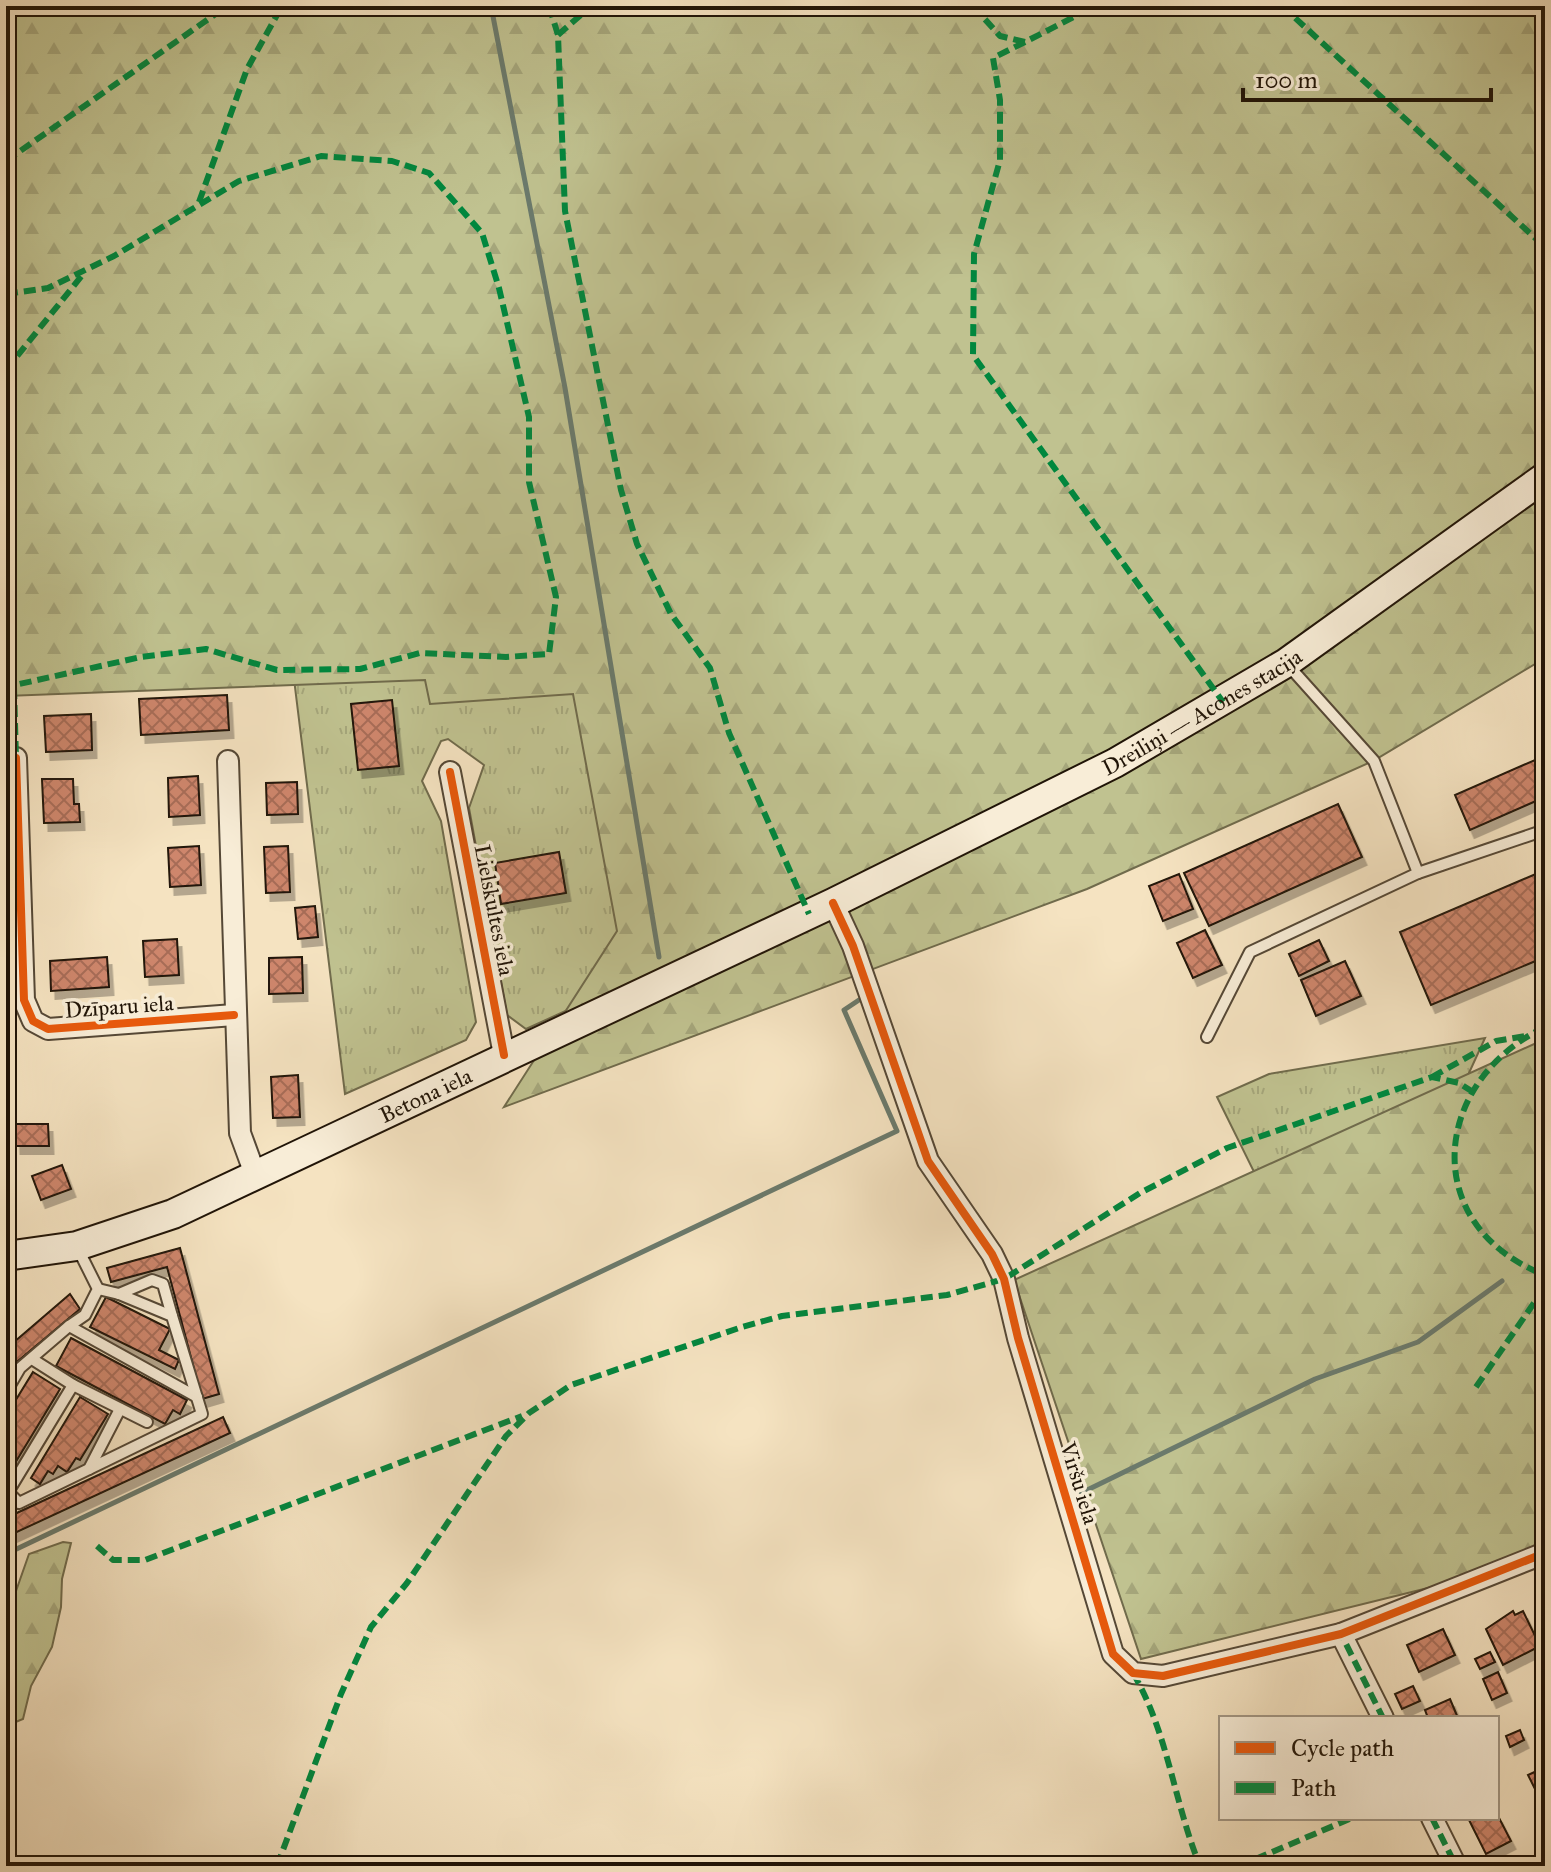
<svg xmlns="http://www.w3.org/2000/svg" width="1551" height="1872" viewBox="0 0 1551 1872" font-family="'IM FELL Great Primer',serif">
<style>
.grass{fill:url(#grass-tufts);stroke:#706b4c;stroke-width:2}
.forest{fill:url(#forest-firs);stroke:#706b4c;stroke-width:2}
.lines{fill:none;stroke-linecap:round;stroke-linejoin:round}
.stream{stroke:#6b7a6c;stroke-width:5}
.building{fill:url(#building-cross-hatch);stroke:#201407;stroke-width:2;filter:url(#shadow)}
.service-casing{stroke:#554836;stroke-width:14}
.minor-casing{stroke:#554836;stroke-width:24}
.secondary-casing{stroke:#201407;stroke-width:32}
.service{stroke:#f8edd7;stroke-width:10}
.minor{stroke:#f8edd7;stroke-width:20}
.secondary{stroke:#f8edd7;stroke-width:28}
.quiet{stroke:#00873e;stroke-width:6;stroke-dasharray:12 6;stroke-linecap:butt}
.cycleway-casing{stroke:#f8edd7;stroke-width:13}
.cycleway{stroke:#e8590c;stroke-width:8}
.labels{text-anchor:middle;stroke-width:7;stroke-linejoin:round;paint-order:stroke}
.street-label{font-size:22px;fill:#201407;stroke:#f8edd7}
</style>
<defs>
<pattern id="grass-tufts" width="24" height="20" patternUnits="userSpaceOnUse" patternTransform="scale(2)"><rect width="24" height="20" fill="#c0c290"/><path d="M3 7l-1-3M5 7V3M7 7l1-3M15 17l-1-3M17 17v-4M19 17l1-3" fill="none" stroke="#a5a67b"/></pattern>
<pattern id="forest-firs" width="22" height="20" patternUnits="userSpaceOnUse" patternTransform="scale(2)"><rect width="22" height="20" fill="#c0c290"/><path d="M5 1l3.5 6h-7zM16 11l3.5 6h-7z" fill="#a5a67b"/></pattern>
<pattern id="building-cross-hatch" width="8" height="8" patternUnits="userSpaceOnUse" patternTransform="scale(2)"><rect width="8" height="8" fill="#ce866c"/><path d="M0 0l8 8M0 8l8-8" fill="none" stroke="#a76c57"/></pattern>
<filter id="shadow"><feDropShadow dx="4.5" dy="8" stdDeviation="0" flood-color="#0004"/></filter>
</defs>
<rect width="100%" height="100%" fill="#f5e3c1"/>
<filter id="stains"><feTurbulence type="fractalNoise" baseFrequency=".0025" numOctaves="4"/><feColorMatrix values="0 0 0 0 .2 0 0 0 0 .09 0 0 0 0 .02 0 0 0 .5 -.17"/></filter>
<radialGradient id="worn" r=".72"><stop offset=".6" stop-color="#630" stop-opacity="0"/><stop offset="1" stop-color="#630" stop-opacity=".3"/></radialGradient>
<g class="grass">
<polygon points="569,663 642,976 526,1029 507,1015 469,808 484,765 448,739 441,741 422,781 441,821 476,1022 466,1040 345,1094 294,679"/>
<polygon points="1485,1038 1447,1121 1450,1568 1217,1097 1269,1074"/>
</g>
<g class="forest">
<polygon points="6,6 1545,6 1545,658 1373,761 1087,889 504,1107 617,931 573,694 430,704 425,680 6,696"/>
<polygon points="1545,1039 1545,1544 1436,1586 1141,1659 1014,1280"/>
<polygon points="63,1542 71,1543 62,1579 61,1607 52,1647 31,1686 23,1719 6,1726 6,1602 16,1591 29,1554"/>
</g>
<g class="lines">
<g class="stream">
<polyline points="491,6 565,388 659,957"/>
<polyline points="1539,1252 1545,1250"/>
<polyline points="1081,1493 1315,1379 1418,1342 1502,1281"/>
<polyline points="6,1554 897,1131 844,1010 859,1000"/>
</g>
</g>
<g class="building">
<polygon points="227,695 229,730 141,735 139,699"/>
<polygon points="392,700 399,766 358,770 351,704"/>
<polygon points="91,714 92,750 46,752 44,716"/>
<polygon points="1535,760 1545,784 1545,797 1470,830 1455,795"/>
<polygon points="198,776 200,815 169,817 168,778"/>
<polygon points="42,779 73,779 74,804 79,804 80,822 44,823"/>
<polygon points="297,782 298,814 267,815 266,783"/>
<polygon points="1338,804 1362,857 1209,926 1184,873"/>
<polygon points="199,846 201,885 170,887 168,848"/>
<polygon points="288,846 290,892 266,893 264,847"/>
<polygon points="559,852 566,893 501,904 495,863"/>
<polygon points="1545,870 1545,957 1431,1005 1400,932"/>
<polygon points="1179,874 1193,909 1163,921 1149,886"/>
<polygon points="315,906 318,937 298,939 295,908"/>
<polygon points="1205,930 1222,965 1193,978 1177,943"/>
<polygon points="177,939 179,975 145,977 143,941"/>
<polygon points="1319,940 1329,961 1299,976 1289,954"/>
<polygon points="107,957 109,987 51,991 50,961"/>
<polygon points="302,957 303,993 269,994 269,958"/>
<polygon points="1345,961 1361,996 1316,1016 1301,980"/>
<polygon points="298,1075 300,1117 273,1118 271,1077"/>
<polygon points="15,1124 48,1124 49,1146 16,1146"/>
<polygon points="62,1165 71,1189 41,1200 32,1176"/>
<polygon points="180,1248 219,1394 202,1399 167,1267 111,1282 107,1268"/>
<polygon points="70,1294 80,1309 6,1371 6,1349"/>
<polygon points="106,1297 170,1329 159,1350 179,1360 175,1369 90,1327"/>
<polygon points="71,1338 187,1400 180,1414 173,1410 165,1424 56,1366"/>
<polygon points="33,1372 60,1389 6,1478 6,1416"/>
<polygon points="80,1397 108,1414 80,1460 76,1458 67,1472 58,1466 53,1474 48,1471 40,1484 31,1478"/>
<polygon points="223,1417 230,1433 6,1537 6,1518"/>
<polygon points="1513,1611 1515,1615 1523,1611 1540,1646 1503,1665 1486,1629"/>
<polygon points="1443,1629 1455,1655 1419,1672 1407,1645"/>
<polygon points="1490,1652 1495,1662 1480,1669 1475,1659"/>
<polygon points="1498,1672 1507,1693 1492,1700 1483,1679"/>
<polygon points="1413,1686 1420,1701 1402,1709 1395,1694"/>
<polygon points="1450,1699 1458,1718 1428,1718 1425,1710"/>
<polygon points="1520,1730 1524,1740 1510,1747 1506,1736"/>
<polygon points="1541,1769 1545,1789 1537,1793 1528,1775"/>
<polygon points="1497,1814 1511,1841 1486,1854 1468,1818 1497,1818"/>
</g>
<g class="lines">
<defs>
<g id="service">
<polyline points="1418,873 1545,830"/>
<polyline points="1207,1037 1250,952 1418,873 1374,761 1288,665"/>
<polyline points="77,1247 98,1289 85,1315 69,1326 197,1397"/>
<polyline points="119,1294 152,1280 163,1284 172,1316"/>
<polyline points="32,1359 73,1385 147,1422"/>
<polyline points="73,1385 8,1492 19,1503 89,1469 120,1409"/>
<polyline points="6,1392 20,1368 69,1326"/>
<polyline points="89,1469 202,1414 172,1316 119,1294 98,1289"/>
</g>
<g id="minor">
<polyline points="16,758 24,1000 33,1021 48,1029 234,1015"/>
<polyline points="228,761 240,1133 255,1174"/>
<polyline points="450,772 504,1055"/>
<polyline points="833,903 853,946 928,1161 992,1254 1004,1279 1018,1338 1113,1654 1133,1673 1163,1676 1341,1634 1545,1553"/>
<polyline points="1341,1634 1383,1718"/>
<polyline points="1432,1818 1456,1866"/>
</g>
<g id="secondary">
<path id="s1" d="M6,1256L77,1246L173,1214L833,903L1115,763L1286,663L1545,477"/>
</g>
</defs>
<use href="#service" class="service-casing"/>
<use href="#minor" class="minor-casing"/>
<use href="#secondary" class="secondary-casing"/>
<use href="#service" class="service"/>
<use href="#minor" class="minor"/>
<use href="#secondary" class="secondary"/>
<g class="quiet">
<polyline points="549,6 558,35 565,211 621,490 637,544 671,614 710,668 729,733 809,914"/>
<polyline points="751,6 765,6"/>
<polyline points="973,6 1000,36 1025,42 1095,6"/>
<polyline points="1282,6 1545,247"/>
<polyline points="558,35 591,6"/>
<polyline points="1025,42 993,58 1000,100 1000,160 974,254 973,355 1223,702"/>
<polyline points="6,161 227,6"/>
<polyline points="199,202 247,69 282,6"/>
<polyline points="6,294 48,288 114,256 239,181 321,156 392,161 429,173 482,233 499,288 529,417 529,482 556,597 549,654 506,657 420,653 360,669 277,670 206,649 141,657 6,687"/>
<polyline points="6,370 84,273"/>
<polyline points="14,687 16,758"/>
<path d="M1545,1027C1430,1082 1419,1227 1545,1275"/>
<polyline points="1432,1077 1496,1041 1526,1036"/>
<polyline points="1476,1387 1545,1287"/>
<polyline points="97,1546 113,1560 145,1560 522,1416"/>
<polyline points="1347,1632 1341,1634 1383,1718"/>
<path d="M1133,1673C1168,1732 1174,1803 1200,1866"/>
<polyline points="1432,1818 1456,1866"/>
<polyline points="277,1866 341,1694 371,1627 407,1583 506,1436 529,1413 571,1385 742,1327 782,1316 947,1295 1004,1279 1140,1193 1227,1148 1432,1077 1459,1083 1473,1092"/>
<polyline points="1239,1866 1352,1818"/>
</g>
<defs>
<g id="cycleway">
<polyline points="16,758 24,1000 33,1021 48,1029 234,1015"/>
<polyline points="450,772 504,1055"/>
<polyline points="833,903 853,946 928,1161 992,1254 1004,1279 1018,1338 1113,1654 1133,1673 1163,1676 1341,1634 1545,1553"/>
</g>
</defs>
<use href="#cycleway" class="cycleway-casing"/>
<use href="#cycleway" class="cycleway"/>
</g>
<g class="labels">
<g class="street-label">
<text dy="8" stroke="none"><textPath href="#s1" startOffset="1318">Dreiliņi — Acones stacija</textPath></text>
<text transform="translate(495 910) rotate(79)" y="8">Lielskultes iela</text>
<text transform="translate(119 1006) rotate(-4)" y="8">Dzīparu iela</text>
<text dy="8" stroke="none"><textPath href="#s1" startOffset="452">Betona iela</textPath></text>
<text transform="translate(1080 1483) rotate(73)" y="8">Viršu iela</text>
</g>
</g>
<rect width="1551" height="1872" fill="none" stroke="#f5e3c1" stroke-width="32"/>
<rect x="8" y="8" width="1535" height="1856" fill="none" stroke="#201407" stroke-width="4"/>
<rect x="16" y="16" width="1519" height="1840" fill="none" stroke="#201407" stroke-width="2"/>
<rect x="1219" y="1716" width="280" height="104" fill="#f8edd7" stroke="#a29684" stroke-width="2"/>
<rect x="1235" y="1742" width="40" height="12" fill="#e8590c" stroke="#a29684" stroke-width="2"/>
<text x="1291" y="1756" font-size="24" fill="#201407">Cycle path</text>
<rect x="1235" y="1782" width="40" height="12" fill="#00873e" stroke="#a29684" stroke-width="2"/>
<text x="1291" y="1796" font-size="24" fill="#201407">Path</text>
<path d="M1243 88v12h248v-12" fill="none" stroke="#201407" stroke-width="4"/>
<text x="1255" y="88" font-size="24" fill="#201407" stroke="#f8edd7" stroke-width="6" paint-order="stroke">100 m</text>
<rect width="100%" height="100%" filter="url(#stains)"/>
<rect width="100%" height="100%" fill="url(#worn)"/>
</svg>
